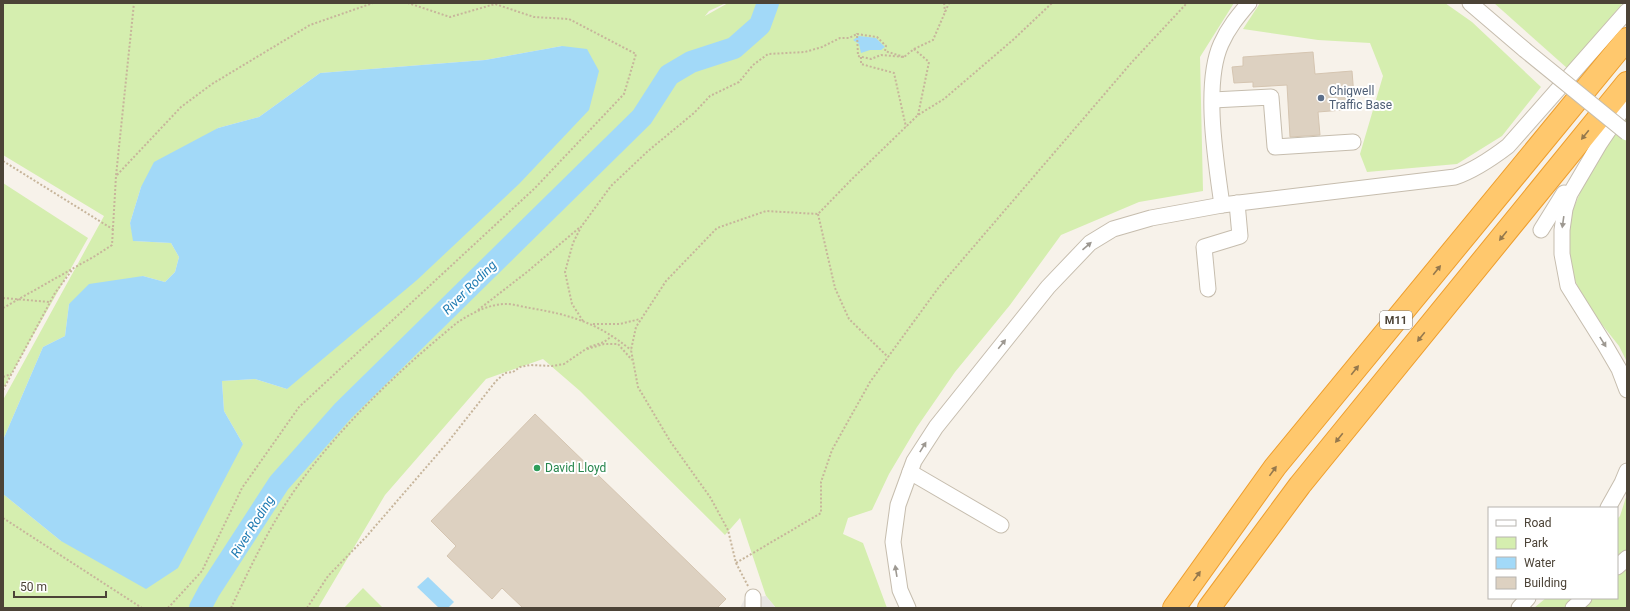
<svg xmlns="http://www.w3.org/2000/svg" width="1630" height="611" viewBox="0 0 1630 611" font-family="Roboto,sans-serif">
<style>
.green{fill:#d5eeaf}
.parking{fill:#e8e5e2}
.water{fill:#a2d9f8}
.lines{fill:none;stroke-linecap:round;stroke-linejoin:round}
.river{stroke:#a2d9f8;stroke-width:22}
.building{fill:#ddd1c1;stroke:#d5c5b1}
.minor-casing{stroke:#c6bdae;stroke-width:17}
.highway-casing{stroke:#ee9e2d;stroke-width:24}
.path{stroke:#c7b59b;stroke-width:2;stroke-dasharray:2 2;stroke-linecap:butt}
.minor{stroke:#fff;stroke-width:15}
.highway{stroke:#ffc86d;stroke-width:22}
.minor-bridge-casing{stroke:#c6bdae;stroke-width:17;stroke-linecap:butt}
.minor-bridge{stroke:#fff;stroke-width:15}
.oneway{fill:#94784d}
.oneway2{fill:#9d9891}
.service-dot{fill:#5c6f8a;stroke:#fff;stroke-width:1.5}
.leisure-dot{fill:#2e9e5b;stroke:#fff;stroke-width:1.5}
.labels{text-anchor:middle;stroke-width:4;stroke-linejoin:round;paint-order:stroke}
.shield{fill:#fff;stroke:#827b73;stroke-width:1}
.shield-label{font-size:11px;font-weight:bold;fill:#4c4337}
.service-label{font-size:12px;fill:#4e5e75;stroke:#fff;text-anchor:start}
.leisure-label{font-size:12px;fill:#27864d;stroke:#fff;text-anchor:start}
.water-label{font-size:13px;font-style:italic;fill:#217cb3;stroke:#fff}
</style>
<rect width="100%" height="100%" fill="#f7f2ea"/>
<g class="green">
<polygon points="3,3 726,3 709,11 705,16 728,3 1234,3 1200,57 1203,191 1139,202 1061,235 1010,305 955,372 917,427 889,474 872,510 848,518 843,534 863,543 887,608 776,608 766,596 740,518 725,535 580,391 543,359 486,379 385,495 318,608 3,608 3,494 61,541 243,444 224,411 222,381 255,379 287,389 562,46 485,60 320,73 259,117 218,128 141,187 130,223 134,241 171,243 179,257 175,272 165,282 143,276 69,304 65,336 43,347 3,440 3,400 104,216 3,155"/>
<polygon points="1260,3 1445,3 1472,22 1541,87 1502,136 1457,164 1367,172 1360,154 1383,76 1370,43 1318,40 1243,29"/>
<polygon points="1494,3 1623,3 1567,68"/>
<polygon points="1627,113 1627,362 1619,346 1585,303 1566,260 1567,224 1585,181"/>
<polygon points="3,183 88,238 3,389"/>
<polygon points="1627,494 1627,608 1534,608 1546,598 1617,598 1617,519 1620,516"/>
<polygon points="363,588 383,608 344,608"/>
</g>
<polygon class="parking" points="766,596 776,608 740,608 745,598"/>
<g class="water">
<polygon points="859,36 876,38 885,47 881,50 870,50 861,53 859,44 853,40"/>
<polygon points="562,46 587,49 599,71 589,110 519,184 417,280 287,389 255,379 222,381 224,411 243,444 178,568 146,589 61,541 3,494 3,440 43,347 65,336 69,304 89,284 143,276 165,282 175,272 179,257 171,243 133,241 130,223 141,187 154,162 218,128 259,117 320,73 485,60"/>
<polygon points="428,577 454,602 448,608 439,608 417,587"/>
</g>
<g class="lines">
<polyline class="river" points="200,608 209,591 279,483 343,411 642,117 669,75 691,62 734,48 760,25 768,3"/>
</g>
<g class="building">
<polygon points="1313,52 1315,74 1352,71 1355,109 1318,112 1320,135 1290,137 1287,85 1253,87 1253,82 1234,83 1232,67 1243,66 1243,57"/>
<polygon points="535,414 726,599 717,608 523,608 502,588 492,599 447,556 456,546 431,521"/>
</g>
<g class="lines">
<defs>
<g id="minor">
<polyline points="1470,3 1525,50"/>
<polyline points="1213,100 1271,97 1275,147 1353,142"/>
<polyline points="1627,103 1600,143 1570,194 1565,209 1562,230 1562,254 1568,286 1605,345 1619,369 1627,390"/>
<path d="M1222,205C1216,162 1203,84 1221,44C1228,28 1238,16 1249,3"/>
<polyline points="1541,230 1564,193"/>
<polyline points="1208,289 1204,247 1240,236 1237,203"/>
<polyline points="910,472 1001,525"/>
<polyline points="1608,508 1622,483 1627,471"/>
<polyline points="1617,567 1627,558"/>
<polyline points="753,597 753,608"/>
<path d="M908,608L900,590L893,542L898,505L914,461L936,427L1048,287L1090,243L1113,229L1151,218L1222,205L1455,177C1475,170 1491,159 1508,146L1627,11"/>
<polyline points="1519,608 1528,598"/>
<polyline points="1573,608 1584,598"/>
</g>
<g id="highway">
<polyline points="1174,608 1275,467 1627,39"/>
<polyline points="1209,608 1300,485 1627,83"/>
</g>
</defs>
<use href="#minor" class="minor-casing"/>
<use href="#highway" class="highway-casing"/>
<g class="path">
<polyline points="944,3 945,12"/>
<polyline points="914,49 929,62 918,115"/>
<polyline points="861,57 861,64 894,73 906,127"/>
<polyline points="904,57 885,51 886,46 877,37 857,34 858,56 871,59 881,55 904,57 914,49 933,40 949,3"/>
<polyline points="3,161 114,230"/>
<polyline points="117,175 181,107 212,84 310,25 373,3"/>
<polyline points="818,214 835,288 849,319 888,357"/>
<polyline points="3,298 50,302"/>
<polyline points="3,308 95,256 112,245 116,176 134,3"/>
<polyline points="478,310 527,272 579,228"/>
<polyline points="583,321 572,304 565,272 573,243 581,227 611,186 648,151 694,113 710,96 739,82 753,65 768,54 805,52 822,47 840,38 849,38 857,34"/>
<polyline points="593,324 620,324 640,319"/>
<polyline points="587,349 604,344 618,344 632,360"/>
<polyline points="3,377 11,374"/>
<polyline points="3,390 55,293 72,270"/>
<polyline points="3,518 142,608"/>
<polyline points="736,563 821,513 821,482 832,450 870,382 888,357 939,287 1132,62 1187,3"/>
<polyline points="748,586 736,563 728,530 710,497 670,441 638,387 631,350 636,327 666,281 717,228 766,211 818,214 852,179 918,115 944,99 1014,39 1052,3"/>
<polyline points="168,608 202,571 242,488 299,407 535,188 624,94 636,54 569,19 534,17 495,4 450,17 408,3"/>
<path d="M231,608C253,561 276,513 308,472C351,416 404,366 458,322C472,313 489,304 506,304C514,304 523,307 530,308C571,315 598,323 631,350"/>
<polyline points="307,608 328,576 366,537 448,442 496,381 505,373 513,372 520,367 530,365 552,366 564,364 589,347 604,342 612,336"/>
</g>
<use href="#minor" class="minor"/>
<use href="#highway" class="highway"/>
<defs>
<polyline id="minor-bridge" points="1525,50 1627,133"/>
</defs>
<use href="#minor-bridge" class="minor-bridge-casing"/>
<use href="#minor-bridge" class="minor-bridge"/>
</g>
<defs><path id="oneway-solid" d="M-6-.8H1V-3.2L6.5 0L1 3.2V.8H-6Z"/></defs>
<g class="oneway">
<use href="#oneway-solid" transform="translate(1585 135) rotate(129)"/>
<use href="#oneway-solid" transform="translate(1503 236) rotate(129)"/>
<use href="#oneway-solid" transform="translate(1437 270) rotate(-51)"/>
<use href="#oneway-solid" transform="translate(1421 337) rotate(129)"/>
<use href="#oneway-solid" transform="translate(1355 370) rotate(-51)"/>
<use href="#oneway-solid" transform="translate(1339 438) rotate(129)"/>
<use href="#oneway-solid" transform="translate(1273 471) rotate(-54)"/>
<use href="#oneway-solid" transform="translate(1197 576) rotate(-54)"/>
</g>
<g class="oneway2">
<use href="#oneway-solid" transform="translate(1563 222) rotate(98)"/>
<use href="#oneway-solid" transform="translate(1087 246) rotate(-41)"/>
<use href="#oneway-solid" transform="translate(1603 342) rotate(58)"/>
<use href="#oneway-solid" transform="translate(1002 344) rotate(-51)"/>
<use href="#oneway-solid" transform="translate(923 447) rotate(-58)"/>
<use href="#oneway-solid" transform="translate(896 571) rotate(-99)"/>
</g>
<circle class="service-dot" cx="1321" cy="98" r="4"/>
<circle class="leisure-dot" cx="537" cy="468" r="4"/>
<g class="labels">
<rect class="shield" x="1380" y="311" width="32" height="18" rx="3"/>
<g class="shield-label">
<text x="1396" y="324">M11</text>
</g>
<g class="service-label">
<text x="1329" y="95">Chigwell<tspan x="1329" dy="14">Traffic Base</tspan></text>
</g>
<g class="leisure-label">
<text x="545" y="472">David Lloyd</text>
</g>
<g class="water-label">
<text transform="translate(469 287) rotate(-45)" y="5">River Roding</text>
<text transform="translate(252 526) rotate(-58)" y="5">River Roding</text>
</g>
</g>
<rect width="1630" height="611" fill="none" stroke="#4c4337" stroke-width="8"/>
<rect x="1488" y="507" width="130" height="92" fill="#ffffff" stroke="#b7b4af"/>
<rect x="1496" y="520" width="20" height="6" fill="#ffffff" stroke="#b7b4af"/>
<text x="1524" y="527" font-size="12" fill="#4c4337">Road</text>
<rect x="1496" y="537" width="20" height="12" fill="#d5eeaf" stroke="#b7b4af"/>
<text x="1524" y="547" font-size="12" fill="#4c4337">Park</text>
<rect x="1496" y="557" width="20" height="12" fill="#a2d9f8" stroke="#b7b4af"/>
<text x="1524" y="567" font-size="12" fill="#4c4337">Water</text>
<rect x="1496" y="577" width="20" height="12" fill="#ddd1c1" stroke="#b7b4af"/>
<text x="1524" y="587" font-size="12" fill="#4c4337">Building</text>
<path d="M14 591v6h92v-6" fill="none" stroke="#4c4337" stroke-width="2"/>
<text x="20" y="591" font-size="12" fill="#4c4337" stroke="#ffffff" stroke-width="3" paint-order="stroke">50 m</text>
</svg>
